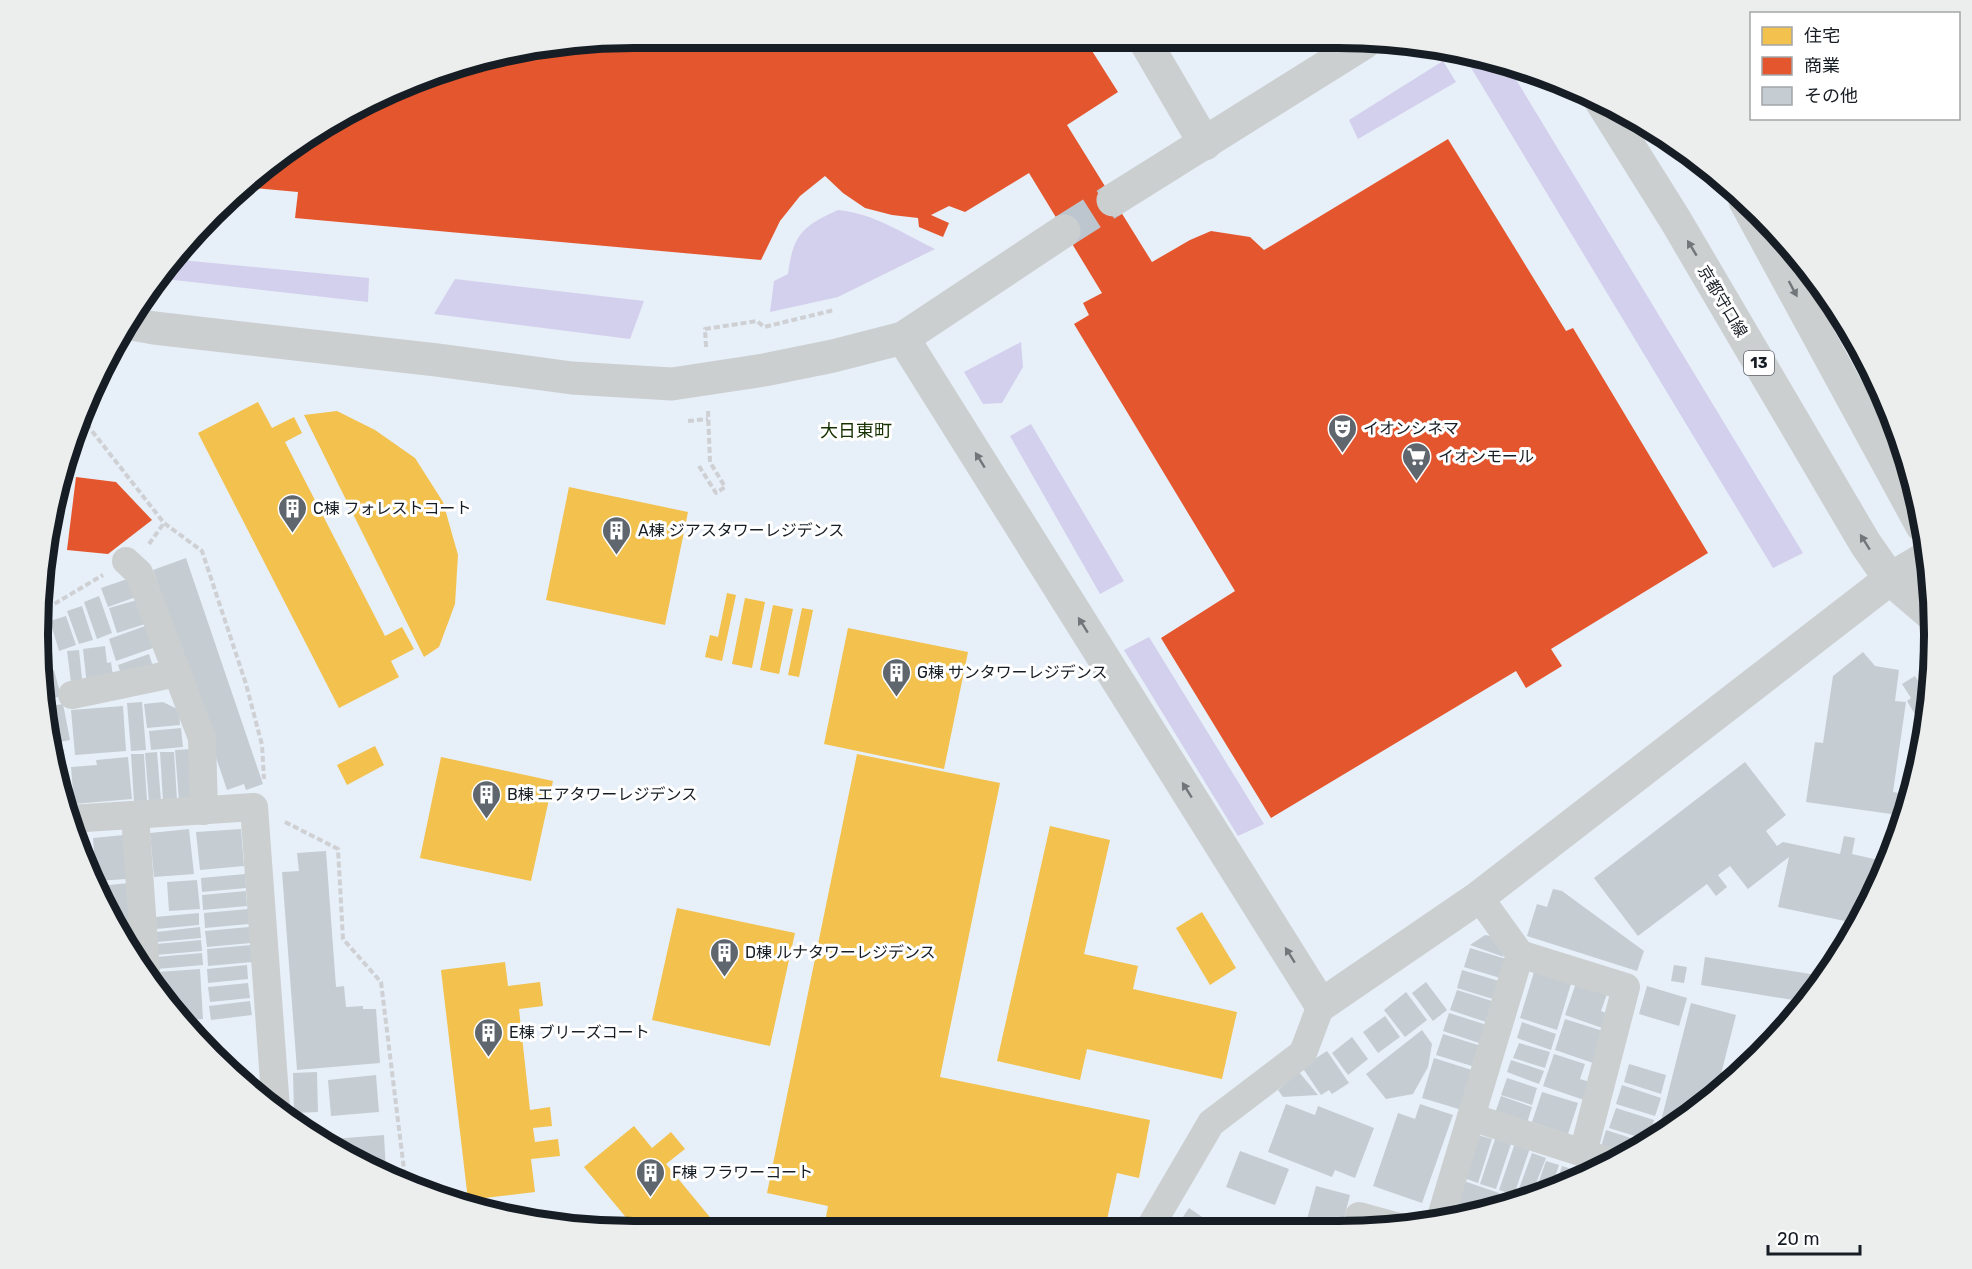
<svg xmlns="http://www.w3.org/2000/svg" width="1972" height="1269" viewBox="0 0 1972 1269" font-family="Rubik,'Noto Sans JP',sans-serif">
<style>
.green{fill:#d3d0ee}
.homes{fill:#f2c14e}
.shops{fill:#e4572e}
.building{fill:#c5cdd3}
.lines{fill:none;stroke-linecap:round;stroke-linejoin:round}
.secondary-tunnel{stroke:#bdc5ce;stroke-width:33;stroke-dasharray:33 16;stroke-linecap:butt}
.path{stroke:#ced0d3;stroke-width:4;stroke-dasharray:6 3;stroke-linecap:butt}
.lane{stroke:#cbcfd0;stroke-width:14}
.street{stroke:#cbcfd0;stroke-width:28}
.secondary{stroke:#cbcfd0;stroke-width:33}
.primary{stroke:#cbcfd0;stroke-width:33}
.oneway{fill:#71767a}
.labels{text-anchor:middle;stroke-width:6;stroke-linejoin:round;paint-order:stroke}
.shield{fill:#fff;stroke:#5d6166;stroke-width:1.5}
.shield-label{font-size:15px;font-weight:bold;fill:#171d24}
.street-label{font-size:16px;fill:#171d24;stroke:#fff}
.poi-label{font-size:16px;fill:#171d24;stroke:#fff;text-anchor:start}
.neighbourhood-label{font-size:18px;fill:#163101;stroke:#fff}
.rim{fill:none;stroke:#171d24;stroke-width:8}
</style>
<rect width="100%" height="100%" fill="#e7eff8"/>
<g class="green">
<polygon points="1478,55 1506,63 1803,553 1773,568 1467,61"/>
<polygon points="1443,61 1456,82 1358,139 1349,120"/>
<path d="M838,210C873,213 904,234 935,249L838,297L770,312L774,281L788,274C793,234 803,226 838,210Z"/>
<polygon points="171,259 369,278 368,302 156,278"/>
<polygon points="455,279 644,301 630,339 434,314"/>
<polygon points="1021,342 1023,367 1002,403 983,404 964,372"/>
<polygon points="1031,424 1124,581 1100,594 1010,436"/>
<polygon points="1149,637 1264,824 1238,836 1124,650"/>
</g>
<g class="homes">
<polygon points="258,402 272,428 294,417 302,433 285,442 385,636 402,627 414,649 391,661 399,677 339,708 198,433"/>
<polygon points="337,411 375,430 415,458 443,502 458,555 455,604 439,647 424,657 304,415"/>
<polygon points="569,487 688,512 665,625 546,600"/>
<polygon points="727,593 736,595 722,661 705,657 710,635 718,637"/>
<polygon points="745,598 765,602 752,668 732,664"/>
<polygon points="773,605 793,609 779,674 760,670"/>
<polygon points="802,608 813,610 799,677 788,675"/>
<polygon points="848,628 968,652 944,769 824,744"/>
<polygon points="375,746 384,765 347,785 337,765"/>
<polygon points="857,754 1000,783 940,1077 1150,1120 1139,1178 1117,1173 1105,1229 1089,1229 1058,1223 1057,1229 824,1228 828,1206 767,1193"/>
<polygon points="441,757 553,781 531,881 420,858"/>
<polygon points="1050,826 1110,840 1084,954 1138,966 1133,989 1237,1012 1222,1079 1087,1049 1080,1080 997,1061"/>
<polygon points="677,908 795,933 770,1046 652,1020"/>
<polygon points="1202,912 1236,968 1210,985 1176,928"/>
<polygon points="505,962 508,986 540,982 543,1006 519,1009 530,1110 550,1107 552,1126 533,1128 535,1142 558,1139 560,1156 531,1159 535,1192 468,1200 441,970"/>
<polygon points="634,1126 652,1148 671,1132 685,1149 666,1164 718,1227 634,1227 584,1167"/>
</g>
<g class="shops">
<polygon points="556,43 1087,43 1118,92 1067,125 1152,262 1190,240 1211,231 1250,237 1264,250 1448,139 1566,331 1573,328 1708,553 1551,649 1562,666 1526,688 1516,671 1271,818 1161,638 1235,591 1074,324 1089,315 1083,303 1102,293 1029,173 965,212 949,206 931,215 949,223 943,237 919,227 918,218 892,215 865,208 843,193 825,176 800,196 780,221 761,260 295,218 298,192 243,187 303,138 443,69"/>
<polygon points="76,477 116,482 152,520 108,554 67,550"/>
</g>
<g class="building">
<polygon points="186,558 263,784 246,790 244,784 227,790 153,570"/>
<polygon points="130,578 136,597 108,607 101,588"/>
<polygon points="99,596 112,633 97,639 84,602"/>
<polygon points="137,600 145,624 117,633 109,608"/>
<polygon points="82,606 93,640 79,644 67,611"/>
<polygon points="66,616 76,645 59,651 50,621"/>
<polygon points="145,626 153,648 116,661 109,639"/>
<polygon points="105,646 107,663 111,662 114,684 87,686 83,649"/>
<polygon points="79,650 83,688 72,690 67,651"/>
<polygon points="1863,652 1875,666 1899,670 1895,701 1906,702 1893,792 1910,795 1905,816 1806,802 1815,742 1823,743 1833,676"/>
<polygon points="149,654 155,673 123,680 118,665"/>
<polygon points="54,670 61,696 43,701 39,675"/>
<polygon points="1915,676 1930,701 1925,731 1907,701 1911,698 1902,684"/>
<polygon points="142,702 146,750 131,751 127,703"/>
<polygon points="163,702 179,710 180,725 147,728 144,704"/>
<polygon points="63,704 70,740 50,744 44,707"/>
<polygon points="123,706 126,751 75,755 71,710"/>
<polygon points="181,728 183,747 151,750 149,731"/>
<polygon points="64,749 69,805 65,805 58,789 51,751"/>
<polygon points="193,749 190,800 179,801 175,750"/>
<polygon points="157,752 161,801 149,802 145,753"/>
<polygon points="160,752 174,752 177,800 163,801"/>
<polygon points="131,754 144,754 147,801 134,802"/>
<polygon points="128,757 132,799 74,804 71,767 97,765 96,760"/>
<polygon points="1745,762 1786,815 1766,831 1777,846 1783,842 1840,854 1844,836 1855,838 1852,854 1887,862 1859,924 1778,907 1789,857 1748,889 1730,866 1718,875 1727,887 1716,896 1707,884 1638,936 1594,878"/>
<polygon points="189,829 194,874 154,877 150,833"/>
<polygon points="241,829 244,866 200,870 196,832"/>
<polygon points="124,835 127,879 96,881 93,838"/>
<polygon points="79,841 87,841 88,861"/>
<polygon points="326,851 336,987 344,986 346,1007 363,1006 363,1009 376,1009 380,1063 297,1070 282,872 299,871 297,853"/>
<polygon points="245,874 246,888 202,892 201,878"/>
<polygon points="197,880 200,909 169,911 167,882"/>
<polygon points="129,883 132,921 126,931 117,932 101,892 100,886"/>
<polygon points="1553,889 1562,891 1644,951 1637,971 1527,936 1537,904 1547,907"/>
<polygon points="246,891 247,906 203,910 202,895"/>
<polygon points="248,909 249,924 205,928 204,913"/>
<polygon points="199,913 199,925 156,929 155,917"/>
<polygon points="200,927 201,938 157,942 156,932"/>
<polygon points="249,927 251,943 207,947 205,931"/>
<polygon points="1485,935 1496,937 1504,957 1470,945"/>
<polygon points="201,940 202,951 156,955 156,944"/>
<polygon points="251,945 252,962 208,966 207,949"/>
<polygon points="1470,948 1506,959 1500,978 1464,967"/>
<polygon points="202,953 203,965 157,969 156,957"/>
<polygon points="1705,957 1816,975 1813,990 1805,1002 1701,985"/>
<polygon points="247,965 248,979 208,983 207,969"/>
<polygon points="1674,965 1687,967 1684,983 1671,981"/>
<polygon points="200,969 203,1019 181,1021 159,991 157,972"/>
<polygon points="1462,970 1499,981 1493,999 1457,988"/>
<polygon points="1534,972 1571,984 1557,1030 1520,1018"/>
<polygon points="1426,982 1447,1010 1433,1021 1412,993"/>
<polygon points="248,983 250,998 210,1002 208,987"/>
<polygon points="1576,983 1607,994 1601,1011 1613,1016 1608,1030 1565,1015"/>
<polygon points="1647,986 1687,998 1679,1026 1639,1014"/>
<polygon points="1457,990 1495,1002 1489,1023 1450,1010"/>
<polygon points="1406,992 1427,1020 1405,1037 1384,1010"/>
<polygon points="250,1001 252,1015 211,1020 209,1006"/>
<polygon points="1691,1003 1736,1015 1716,1094 1701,1108 1674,1125 1661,1121"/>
<polygon points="1449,1013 1487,1025 1482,1044 1443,1031"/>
<polygon points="1385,1016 1400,1037 1378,1053 1363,1032"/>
<polygon points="1565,1019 1606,1032 1596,1064 1555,1050"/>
<polygon points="1522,1022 1556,1034 1551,1050 1517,1038"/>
<polygon points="1422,1030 1432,1044 1428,1067 1413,1094 1386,1099 1366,1074"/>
<polygon points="1443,1034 1481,1046 1475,1067 1436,1055"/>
<polygon points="1352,1037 1368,1059 1348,1075 1332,1053"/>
<polygon points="1519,1043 1550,1052 1545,1068 1513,1058"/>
<polygon points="1327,1051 1349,1083 1332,1094 1329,1090 1321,1095 1302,1067"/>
<polygon points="1554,1054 1585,1064 1580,1079 1590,1082 1584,1100 1543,1086"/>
<polygon points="1434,1058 1475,1071 1462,1110 1422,1098"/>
<polygon points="1511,1060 1544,1071 1539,1084 1507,1072"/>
<polygon points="1629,1064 1666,1075 1661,1094 1624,1082"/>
<polygon points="317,1072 318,1112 294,1113 293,1073"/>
<polygon points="1299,1072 1318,1095 1283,1097 1278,1090"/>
<polygon points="376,1075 379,1112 331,1116 328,1080"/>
<polygon points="1507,1078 1537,1088 1532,1105 1501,1095"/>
<polygon points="1622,1085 1661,1098 1655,1116 1616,1104"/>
<polygon points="1542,1092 1578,1103 1568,1134 1532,1122"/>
<polygon points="1501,1096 1532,1107 1527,1123 1495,1113"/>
<polygon points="1286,1104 1315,1115 1318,1106 1374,1128 1355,1178 1335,1170 1332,1177 1268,1152"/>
<polygon points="1420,1104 1453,1115 1422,1203 1373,1186 1398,1113 1415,1119"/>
<polygon points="1616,1108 1654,1120 1648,1140 1609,1128"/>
<polygon points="1606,1130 1646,1143 1626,1155 1601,1147"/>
<polygon points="384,1135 386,1171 377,1172 336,1151 320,1140"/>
<polygon points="1478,1135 1492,1139 1478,1183 1464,1178"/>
<polygon points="1496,1136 1512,1141 1496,1189 1480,1184"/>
<polygon points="1515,1143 1530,1148 1514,1195 1499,1190"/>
<polygon points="1240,1151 1289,1169 1275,1205 1226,1187"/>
<polygon points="1532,1153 1546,1158 1531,1196 1523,1199 1516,1197"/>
<polygon points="1546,1161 1559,1165 1551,1189 1534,1195"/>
<polygon points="1562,1166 1575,1170 1571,1181 1555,1187"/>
<polygon points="1464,1181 1499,1193 1493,1211 1452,1218"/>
<polygon points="1316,1186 1350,1195 1341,1230 1304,1230"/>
<polygon points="1499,1197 1515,1202 1496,1210"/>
<polygon points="1189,1208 1208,1221 1210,1218 1226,1230 1175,1229"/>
</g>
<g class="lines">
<polyline class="secondary-tunnel" points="1064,231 1113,200"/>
<g class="path">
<polyline points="706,347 705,329 757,321 764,327 834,310"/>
<polyline points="81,417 164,523 202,551 246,684 262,745 264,779"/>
<polyline points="688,421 708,419"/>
<polyline points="699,466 716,493 725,487 710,462 708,411"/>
<polyline points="149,544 164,523"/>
<polyline points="39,613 103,575"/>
<polyline points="285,822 338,849 343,939 381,982 406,1186"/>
</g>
<polyline class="lane" points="123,941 143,940"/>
<g class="street">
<polyline points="126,561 139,573 202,738 204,811"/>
<polyline points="72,695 177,673"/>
<polyline points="135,815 146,972"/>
<polyline points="70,819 254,807 276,1109"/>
<polyline points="1520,954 1626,987 1583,1153 1613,1163"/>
<polyline points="1471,1117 1583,1153"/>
<polyline points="1359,1216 1399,1227"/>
<polyline points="1440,1220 1520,954 1479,897"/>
<polyline points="1149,1229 1211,1123 1303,1053 1321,1005"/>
</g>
<g class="secondary">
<polyline points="1146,43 1205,144"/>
<polyline points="1113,200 1364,43"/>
<polyline points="126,323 154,328 437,360 572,378 672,384 764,370 833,356 903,338 1064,231"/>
<polyline points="903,338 1321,1005 1479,897 1890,579 1927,557"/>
</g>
<g class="primary">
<polyline points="1599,98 1676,221 1865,543 1890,579 1933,616"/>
<polyline points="1745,201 1922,526"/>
</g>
</g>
<defs><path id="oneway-solid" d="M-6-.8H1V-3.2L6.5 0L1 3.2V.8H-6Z" transform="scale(1.5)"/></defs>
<g class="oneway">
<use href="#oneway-solid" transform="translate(1692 248) rotate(-121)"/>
<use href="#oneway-solid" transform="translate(1793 289) rotate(62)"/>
<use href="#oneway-solid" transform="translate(980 460) rotate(-122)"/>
<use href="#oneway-solid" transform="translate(1865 542) rotate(-122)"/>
<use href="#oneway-solid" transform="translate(1083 625) rotate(-122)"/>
<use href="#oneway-solid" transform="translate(1187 790) rotate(-122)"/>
<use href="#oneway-solid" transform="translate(1290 955) rotate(-122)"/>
</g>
<defs>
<symbol id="theatre-pin" viewBox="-11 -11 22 30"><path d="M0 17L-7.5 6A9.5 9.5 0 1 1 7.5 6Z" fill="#60666e" stroke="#fff"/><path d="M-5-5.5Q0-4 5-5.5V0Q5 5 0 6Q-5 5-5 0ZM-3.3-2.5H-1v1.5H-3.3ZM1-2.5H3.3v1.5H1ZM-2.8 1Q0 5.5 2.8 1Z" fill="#fff"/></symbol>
<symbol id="supermarket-pin" viewBox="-11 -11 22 30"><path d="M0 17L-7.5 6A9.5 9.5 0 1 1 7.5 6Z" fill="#60666e" stroke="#fff"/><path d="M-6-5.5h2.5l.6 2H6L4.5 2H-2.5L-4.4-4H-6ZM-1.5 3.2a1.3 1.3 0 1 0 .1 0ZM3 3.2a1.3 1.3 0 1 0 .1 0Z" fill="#fff"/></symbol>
<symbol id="building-pin" viewBox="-11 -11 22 30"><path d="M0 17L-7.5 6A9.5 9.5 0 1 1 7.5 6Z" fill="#60666e" stroke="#fff"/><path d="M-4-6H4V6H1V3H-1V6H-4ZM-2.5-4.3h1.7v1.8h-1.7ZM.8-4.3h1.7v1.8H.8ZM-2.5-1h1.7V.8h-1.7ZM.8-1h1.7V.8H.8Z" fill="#fff"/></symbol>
</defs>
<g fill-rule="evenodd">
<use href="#theatre-pin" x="1326" y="412" width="33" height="45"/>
<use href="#supermarket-pin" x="1400" y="440" width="33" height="45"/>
<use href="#building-pin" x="276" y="492" width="33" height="45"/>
<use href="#building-pin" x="600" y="514" width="33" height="45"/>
<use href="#building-pin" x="880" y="656" width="33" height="45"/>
<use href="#building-pin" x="470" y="778" width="33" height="45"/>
<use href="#building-pin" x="708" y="936" width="33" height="45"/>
<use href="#building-pin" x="472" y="1016" width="33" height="45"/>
<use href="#building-pin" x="634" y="1156" width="33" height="45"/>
</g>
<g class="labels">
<rect class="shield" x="1744" y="351" width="30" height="24" rx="4.5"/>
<g class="shield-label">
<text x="1759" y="368">13</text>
</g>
<g class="street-label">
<text transform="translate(1723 301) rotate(59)" y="6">京都守口線</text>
</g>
<g class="poi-label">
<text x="1363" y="434">イオンシネマ</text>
<text x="1438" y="462">イオンモール</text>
<text x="313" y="514">C棟 フォレストコート</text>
<text x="638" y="536">A棟 ジアスタワーレジデンス</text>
<text x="917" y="678">G棟 サンタワーレジデンス</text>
<text x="507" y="800">B棟 エアタワーレジデンス</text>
<text x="745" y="958">D棟 ルナタワーレジデンス</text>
<text x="509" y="1038">E棟 ブリーズコート</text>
<text x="672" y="1178">F棟 フラワーコート</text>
</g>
<g class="neighbourhood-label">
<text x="856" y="437">大日東町</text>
</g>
</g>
<path d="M0 0H1972V1269H0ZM634 48H1338A586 586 0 0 1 1924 634V635A586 586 0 0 1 1338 1221H634A586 586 0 0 1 48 635V634A586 586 0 0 1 634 48Z" fill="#eceded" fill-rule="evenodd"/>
<path class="rim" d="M634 48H1338A586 586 0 0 1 1924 634V635A586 586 0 0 1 1338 1221H634A586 586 0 0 1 48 635V634A586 586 0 0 1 634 48Z"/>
<rect x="1750" y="12" width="210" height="108" fill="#ffffff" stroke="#a2a5a7" stroke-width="1.5"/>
<rect x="1762" y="27" width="30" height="18" fill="#f2c14e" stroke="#a2a5a7" stroke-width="1.5"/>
<text x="1804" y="42" font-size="18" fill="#171d24">住宅</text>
<rect x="1762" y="57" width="30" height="18" fill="#e4572e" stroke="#a2a5a7" stroke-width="1.5"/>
<text x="1804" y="72" font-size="18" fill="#171d24">商業</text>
<rect x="1762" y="87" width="30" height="18" fill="#c5cdd3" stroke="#a2a5a7" stroke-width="1.5"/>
<text x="1804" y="102" font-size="18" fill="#171d24">その他</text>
<path d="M1768 1245v9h92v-9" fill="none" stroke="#171d24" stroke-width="3"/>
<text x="1777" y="1245" font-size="18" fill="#171d24" stroke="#ffffff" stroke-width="4.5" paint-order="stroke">20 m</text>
</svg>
